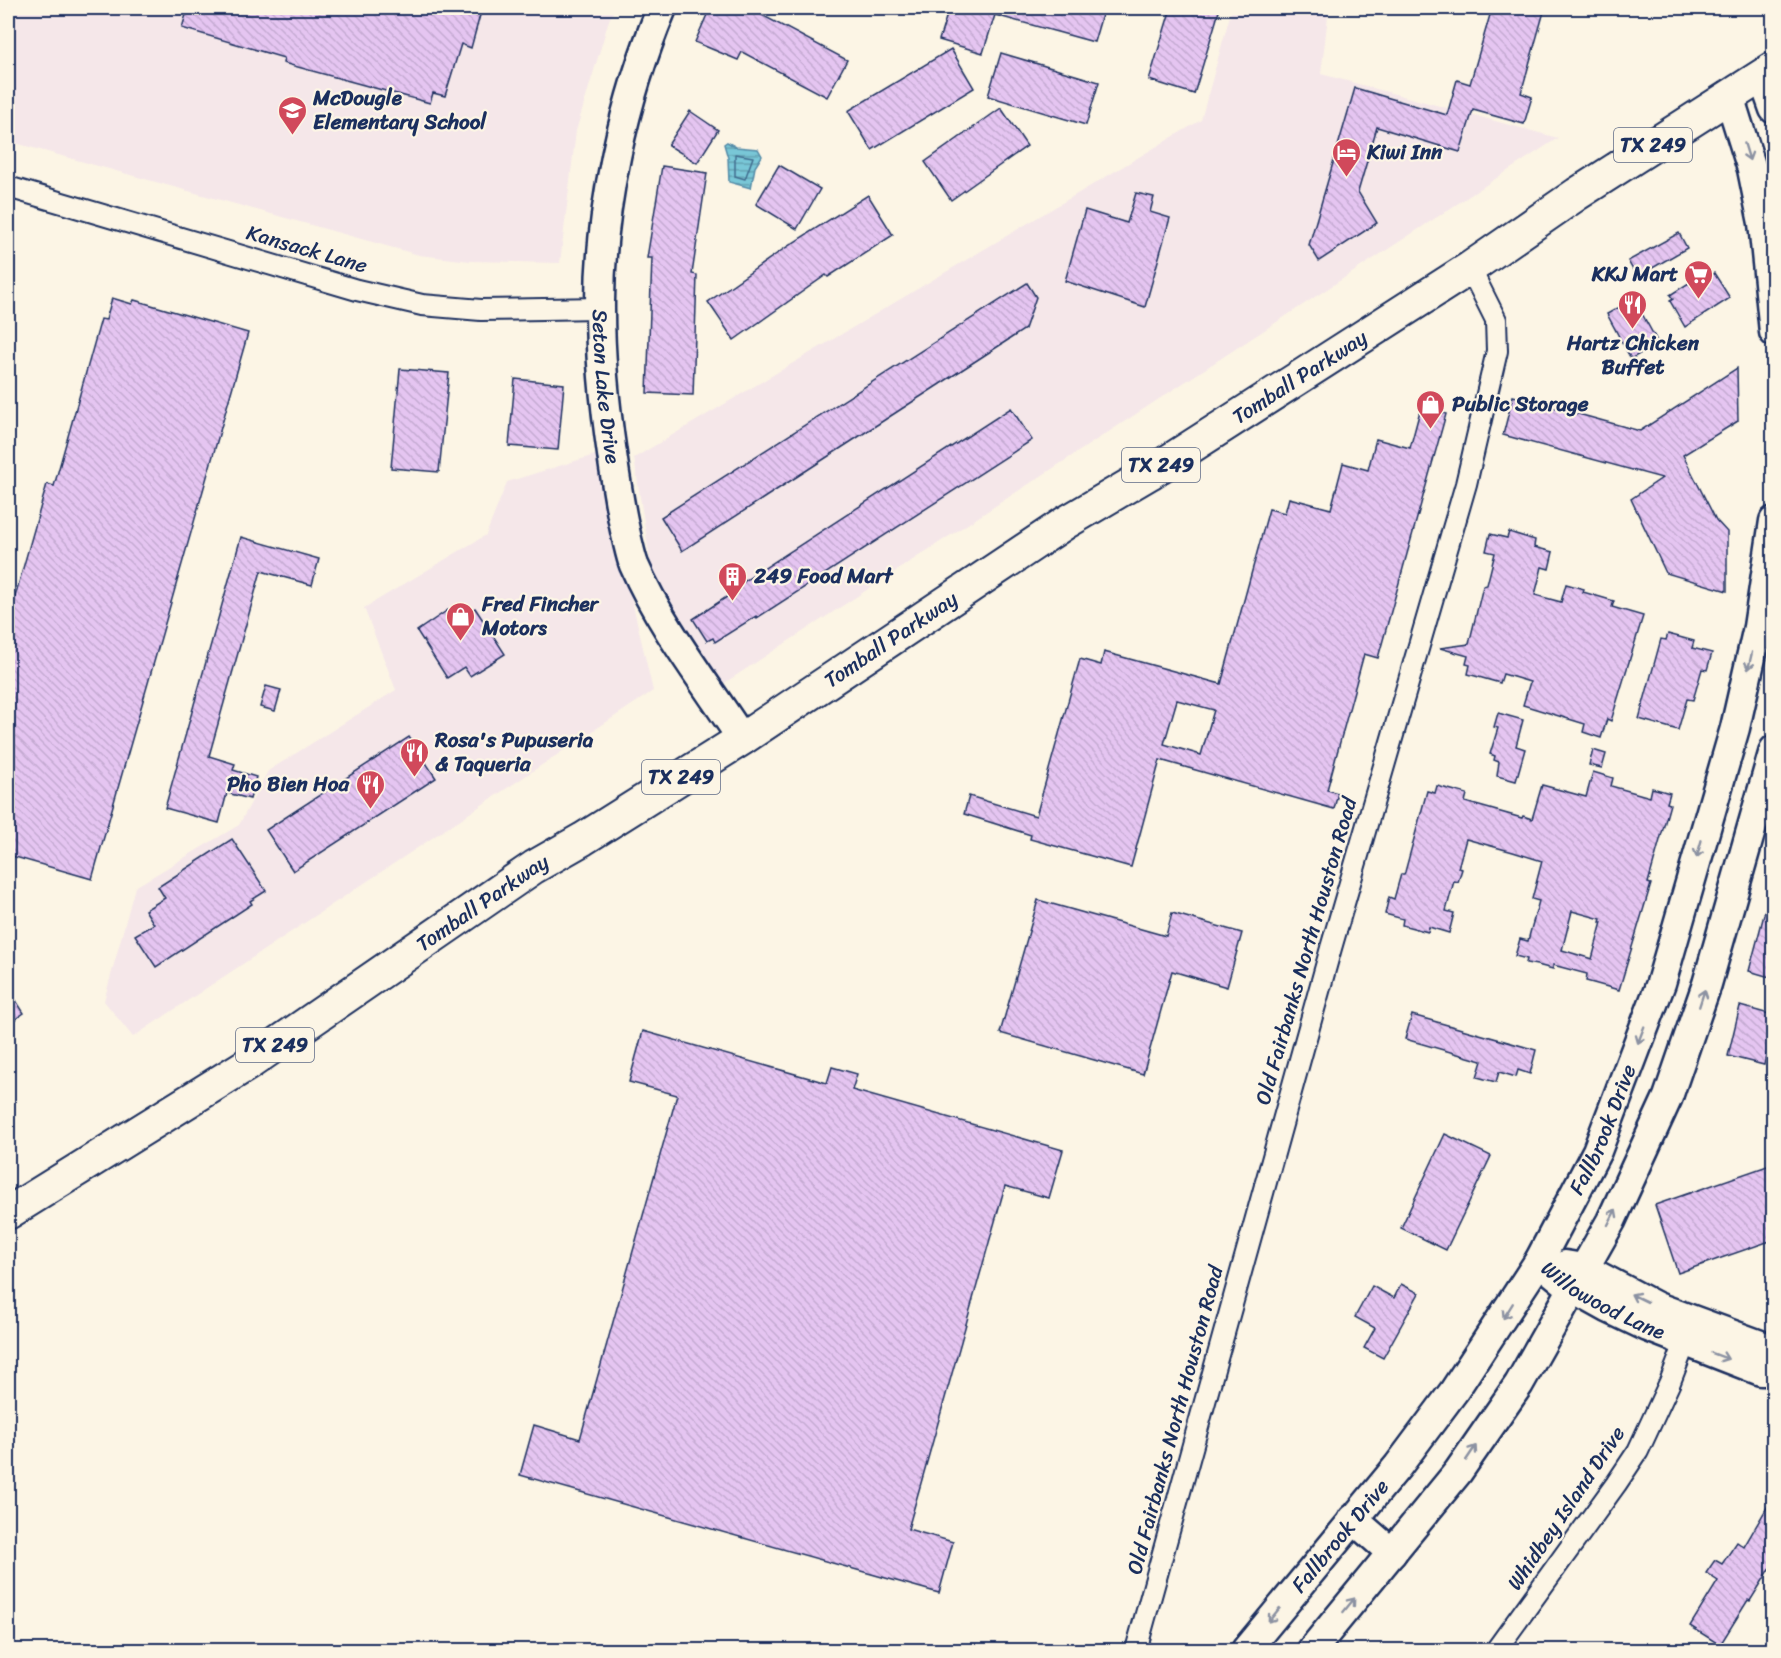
<svg xmlns="http://www.w3.org/2000/svg" width="1781" height="1658" viewBox="0 0 1781 1658" font-family="Sriracha,sans-serif">
<style>
.built{fill:#f5e7e9}
.water{fill:url(#water-rules);stroke:#538aa7;stroke-width:1.5}
.lines{fill:none;stroke-linecap:round;stroke-linejoin:round}
.shore{stroke:#416c8e;stroke-width:1.5}
.building{fill:url(#building-back-hatch);stroke:#1b2f5e;stroke-width:1.5;fill-rule:evenodd}
.street-casing{stroke:#1b2f5e;stroke-width:24}
.secondary-casing{stroke:#1b2f5e;stroke-width:33}
.primary-casing{stroke:#1b2f5e;stroke-width:36}
.street{stroke:#fcf5e5;stroke-width:20}
.secondary{stroke:#fcf5e5;stroke-width:28}
.primary{stroke:#fcf5e5;stroke-width:32}
.oneway{stroke:#8c92a2}
.labels{text-anchor:middle;stroke-width:4.5;stroke-linejoin:round;paint-order:stroke}
.shield{fill:#fcf5e5;stroke:#5e6a86;stroke-width:1.5}
.shield-label{font-size:20px;font-weight:bold;fill:#1b2f5e}
.poi-label{font-size:21px;font-weight:bold;fill:#1b2f5e;stroke:#fcf5e5;text-anchor:start}
.street-label{font-size:21px;fill:#1b2f5e;stroke:#fcf5e5}
</style>
<defs>
<pattern id="water-rules" width="6" height="5" patternUnits="userSpaceOnUse" patternTransform="scale(1.5)"><rect width="6" height="5" fill="#79c7d7"/><path d="M0 2.5h6" fill="none" stroke="#62a2b2"/></pattern>
<pattern id="building-back-hatch" width="6" height="6" patternUnits="userSpaceOnUse" patternTransform="scale(1.5)"><rect width="6" height="6" fill="#e5c5f1"/><path d="M-1 5l2 2M0 0l6 6M5-1l2 2" fill="none" stroke="#c4aad1"/></pattern>
</defs>
<rect width="100%" height="100%" fill="#fcf5e5"/>
<filter id="ink" filterUnits="userSpaceOnUse"><feTurbulence type="fractalNoise" baseFrequency=".0167" numOctaves="2"/><feDisplacementMap in="SourceGraphic" scale="12" xChannelSelector="R" yChannelSelector="G"/><feConvolveMatrix kernelMatrix="1 2 1 2 8 2 1 2 1" color-interpolation-filters="sRGB"/></filter>
<g filter="url(#ink)">
<g class="built">
<polygon points="8,8 615,8 609,20 576,131 560,263 470,261 419,255 8,141"/>
<polygon points="1232,8 1329,8 1321,74 1558,138 723,684 653,579 634,458 1201,120"/>
<polygon points="598,454 653,691 133,1037 104,1001 135,887 239,825 268,771 396,690 364,608 486,535 507,482"/>
</g>
<polygon class="water" points="727,142 736,147 758,149 762,156 755,167 751,188 729,182 728,158 724,144"/>
<g class="lines">
<polygon class="shore" points="735,154 753,157 745,179 735,176"/>
</g>
<g class="building">
<polygon points="188,8 482,8 471,48 461,44 445,96 433,93 430,103 283,63 284,58 182,28"/>
<polygon points="710,8 761,8 758,13 847,60 827,97 742,52 738,60 695,42"/>
<polygon points="949,8 1104,8 1094,42 995,15 983,53 939,40"/>
<polygon points="1171,8 1220,8 1194,94 1149,80"/>
<polygon points="1492,8 1545,8 1521,93 1532,97 1524,124 1473,110 1460,152 1377,127 1358,192 1377,223 1319,261 1309,245 1355,88 1447,115 1457,80 1470,84"/>
<polygon points="951,49 974,88 872,150 848,111"/>
<polygon points="1001,53 1099,82 1086,125 988,96"/>
<polygon points="1001,108 1027,146 951,200 925,162"/>
<polygon points="690,111 718,130 697,163 668,145"/>
<polygon points="779,165 820,189 797,229 756,204"/>
<polygon points="662,166 707,173 692,274 697,275 693,395 647,393 652,258 647,258"/>
<polygon points="1136,193 1154,197 1150,212 1170,218 1145,307 1065,281 1085,210 1127,223"/>
<polygon points="868,195 893,235 828,277 826,275 734,340 708,302 785,248"/>
<polygon points="1679,233 1687,248 1637,277 1628,261"/>
<polygon points="1706,272 1708,276 1714,273 1730,298 1685,327 1670,301 1673,299 1670,295"/>
<polygon points="1027,283 1036,297 1025,329 682,551 661,517"/>
<polygon points="112,298 132,304 134,300 248,333 92,879 8,855 8,621 47,484 54,486 101,319 106,320"/>
<polygon points="1634,299 1658,343 1631,359 1607,314"/>
<polygon points="1737,368 1738,421 1683,455 1716,520 1727,532 1727,591 1666,573 1631,499 1662,478 1503,435 1513,396 1640,431"/>
<polygon points="400,369 449,373 439,472 391,468"/>
<polygon points="515,379 564,384 558,450 509,446"/>
<path d="M1421,407L1446,414L1378,658L1364,654L1327,790L1338,793L1334,809L1160,760L1131,867L1030,839L1031,835L964,814L969,796L1036,816L1080,659L1101,665L1104,652L1221,684L1269,509L1285,513L1289,498L1331,509L1343,463L1368,470L1376,439L1410,448ZM1177,700L1214,710L1201,755L1164,744Z"/>
<polygon points="1011,408 1032,440 757,618 756,616 715,642 713,638 707,641 693,619 739,589 737,586"/>
<polygon points="1509,532 1535,540 1534,547 1553,552 1549,569 1542,567 1535,595 1561,602 1566,584 1584,589 1583,592 1614,601 1612,607 1643,616 1611,721 1607,719 1601,738 1583,732 1585,724 1523,705 1530,682 1503,674 1500,683 1468,674 1470,665 1466,664 1468,656 1440,648 1469,644 1483,586 1487,585 1495,553 1486,551 1490,534 1507,538"/>
<polygon points="241,537 319,559 312,585 261,571 209,756 235,764 233,770 256,777 250,799 227,793 219,823 165,808"/>
<polygon points="475,608 505,654 470,676 464,667 447,678 417,631 448,610 456,621"/>
<polygon points="1668,634 1694,641 1692,648 1712,653 1707,670 1702,669 1693,700 1687,699 1678,730 1639,719 1661,639 1666,640"/>
<polygon points="266,686 281,690 275,711 260,707"/>
<polygon points="1498,713 1523,720 1516,746 1525,749 1516,781 1497,776 1499,762 1494,760 1495,756 1490,754 1498,728 1494,727"/>
<polygon points="409,737 436,778 293,871 266,830"/>
<polygon points="1593,750 1606,754 1602,768 1589,765"/>
<path d="M1593,772L1613,778L1611,786L1650,797L1652,788L1670,793L1667,803L1670,804L1648,883L1651,884L1619,990L1586,981L1587,974L1553,965V969L1537,965L1526,963L1527,959L1515,956L1520,939L1528,941L1530,933L1539,901L1532,899L1542,861L1513,852L1466,839L1458,868L1462,869L1458,882L1454,881L1446,911L1454,913L1449,933L1429,927L1428,932L1402,925L1403,919L1385,914L1389,897L1394,899L1401,874H1404L1405,872L1427,791L1435,793L1437,786L1467,794L1465,802L1522,818L1523,816L1532,819L1542,785L1586,797ZM1572,911L1601,919L1600,922H1602L1592,959L1562,950Z"/>
<polygon points="232,839 266,891 250,901 252,904 156,967 135,935 154,924 145,910 165,898 158,887"/>
<polygon points="1769,896 1773,896 1773,978 1749,971"/>
<polygon points="1038,900 1166,936 1172,913 1242,933 1227,987 1172,971 1143,1074 1000,1033"/>
<polygon points="8,988 24,1013 8,1024"/>
<polygon points="1740,1006 1773,1015 1773,1027 1764,1065 1728,1056"/>
<polygon points="1412,1015 1536,1050 1530,1074 1518,1070 1516,1077 1499,1072 1496,1082 1477,1077 1482,1061 1405,1039"/>
<polygon points="643,1031 827,1083 832,1067 857,1074 852,1090 1063,1150 1049,1198 1005,1186 908,1529 953,1542 939,1593 520,1475 534,1425 580,1439 677,1095 629,1082"/>
<polygon points="1445,1134 1491,1156 1446,1250 1401,1228"/>
<polygon points="1773,1164 1773,1240 1678,1273 1655,1205"/>
<polygon points="1401,1284 1419,1293 1383,1358 1364,1348 1375,1328 1355,1317 1372,1286 1394,1298"/>
<polygon points="1773,1497 1773,1564 1750,1601 1748,1600 1720,1645 1690,1626 1718,1581 1706,1573 1715,1560 1722,1564 1737,1542 1744,1547"/>
</g>
<g class="lines">
<defs>
<g id="street">
<polyline points="8,187 357,290 422,305 481,310 600,308"/>
<polyline points="1136,1650 1331,948 1466,484 1497,351 1496,320 1470,268"/>
<polyline points="1496,1650 1616,1484 1638,1451 1670,1382 1690,1330"/>
<polyline points="1773,1650 1774,1650"/>
</g>
<g id="secondary">
<path id="s1" d="M662,8C624,98 599,210 600,309C600,357 605,406 612,454C616,482 620,510 627,539C629,547 631,557 634,565C660,625 706,684 742,739"/>
<polyline points="1762,75 1774,109"/>
<polyline points="1729,96 1752,169 1763,223 1774,332"/>
<path id="s2" d="M1539,1261L1572,1288L1608,1308L1648,1327L1761,1371H1774"/>
<polyline points="1565,1265 1583,1268 1657,1307 1774,1350"/>
<polyline points="1353,1519 1392,1553"/>
<path id="s3" d="M1246,1650L1398,1466L1454,1391L1539,1261L1597,1151L1661,983L1735,728L1758,627L1774,521"/>
<polyline points="1312,1650 1458,1472 1519,1384 1611,1221 1668,1097 1691,1030 1707,984 1774,750"/>
</g>
<g id="primary">
<path id="s4" d="M8,1213L248,1064L534,867L583,839L742,739L1065,523L1150,473L1470,268L1577,194L1774,68"/>
</g>
</defs>
<use href="#street" class="street-casing"/>
<use href="#secondary" class="secondary-casing"/>
<use href="#primary" class="primary-casing"/>
<use href="#street" class="street"/>
<use href="#secondary" class="secondary"/>
<use href="#primary" class="primary"/>
</g>
<defs><path id="oneway-shaft" d="M-6 0H5M1.5-3L5.5 0L1.5 3" fill="none" stroke-width="1.6" stroke-linecap="round" stroke-linejoin="round" transform="scale(1.5)"/></defs>
<g class="oneway">
<use href="#oneway-shaft" transform="translate(1747 152) rotate(73)"/>
<use href="#oneway-shaft" transform="translate(1750 661) rotate(103)"/>
<use href="#oneway-shaft" transform="translate(1699 849) rotate(106)"/>
<use href="#oneway-shaft" transform="translate(1702 998) rotate(-72)"/>
<use href="#oneway-shaft" transform="translate(1641 1035) rotate(111)"/>
<use href="#oneway-shaft" transform="translate(1612 1217) rotate(-63)"/>
<use href="#oneway-shaft" transform="translate(1639 1298) rotate(-154)"/>
<use href="#oneway-shaft" transform="translate(1508 1311) rotate(122)"/>
<use href="#oneway-shaft" transform="translate(1720 1356) rotate(21)"/>
<use href="#oneway-shaft" transform="translate(1471 1453) rotate(-56)"/>
<use href="#oneway-shaft" transform="translate(1349 1605) rotate(-51)"/>
<use href="#oneway-shaft" transform="translate(1274 1615) rotate(129)"/>
</g>
</g>
<defs>
<symbol id="school-pin" viewBox="-11 -11 22 30"><path d="M0 17L-7.5 6A9.5 9.5 0 1 1 7.5 6Z" fill="#d1495b" stroke="#fcf5e5"/><path d="M0-5L7-2L0 1L-7-2ZM-4 1L0 2.5L4 1V4Q0 6-4 4Z" fill="#fff"/></symbol>
<symbol id="hotel-pin" viewBox="-11 -11 22 30"><path d="M0 17L-7.5 6A9.5 9.5 0 1 1 7.5 6Z" fill="#d1495b" stroke="#fcf5e5"/><path d="M-6-4.5h1.5V1H6V5H4.5V3h-9V5H-6ZM-4 0a1.8 1.8 0 1 1 3.6 0ZM.5 0V-2.5h3Q6-2.5 6 0Z" fill="#fff"/></symbol>
<symbol id="supermarket-pin" viewBox="-11 -11 22 30"><path d="M0 17L-7.5 6A9.5 9.5 0 1 1 7.5 6Z" fill="#d1495b" stroke="#fcf5e5"/><path d="M-6-5.5h2.5l.6 2H6L4.5 2H-2.5L-4.4-4H-6ZM-1.5 3.2a1.3 1.3 0 1 0 .1 0ZM3 3.2a1.3 1.3 0 1 0 .1 0Z" fill="#fff"/></symbol>
<symbol id="restaurant-pin" viewBox="-11 -11 22 30"><path d="M0 17L-7.5 6A9.5 9.5 0 1 1 7.5 6Z" fill="#d1495b" stroke="#fcf5e5"/><path d="M-5-6h1v4h1v-4h1v4h1v-4h1v5L-1.5 .5V6h-2V.5L-5-1ZM5-6V6H3V1.5H1.5Q1.5-4 5-6Z" fill="#fff"/></symbol>
<symbol id="shop-pin" viewBox="-11 -11 22 30"><path d="M0 17L-7.5 6A9.5 9.5 0 1 1 7.5 6Z" fill="#d1495b" stroke="#fcf5e5"/><path d="M-5-2.5h2.3a2.7 3.5 0 0 1 5.4 0H5L5.5 6h-11ZM-1.5-2.5h3a1.5 2.3 0 0 0-3 0Z" fill="#fff"/></symbol>
<symbol id="building-pin" viewBox="-11 -11 22 30"><path d="M0 17L-7.5 6A9.5 9.5 0 1 1 7.5 6Z" fill="#d1495b" stroke="#fcf5e5"/><path d="M-4-6H4V6H1V3H-1V6H-4ZM-2.5-4.3h1.7v1.8h-1.7ZM.8-4.3h1.7v1.8H.8ZM-2.5-1h1.7V.8h-1.7ZM.8-1h1.7V.8H.8Z" fill="#fff"/></symbol>
</defs>
<g fill-rule="evenodd">
<use href="#school-pin" x="276" y="94" width="33" height="45"/>
<use href="#hotel-pin" x="1330" y="136" width="33" height="45"/>
<use href="#supermarket-pin" x="1682" y="258" width="33" height="45"/>
<use href="#restaurant-pin" x="1616" y="288" width="33" height="45"/>
<use href="#shop-pin" x="1414" y="388" width="33" height="45"/>
<use href="#building-pin" x="716" y="560" width="33" height="45"/>
<use href="#shop-pin" x="444" y="600" width="33" height="45"/>
<use href="#restaurant-pin" x="398" y="736" width="33" height="45"/>
<use href="#restaurant-pin" x="354" y="768" width="33" height="45"/>
</g>
<g class="labels">
<g class="shield">
<rect x="1614" y="128" width="78" height="34" rx="4.5"/>
<rect x="1122" y="448" width="78" height="34" rx="4.5"/>
<rect x="642" y="760" width="78" height="34" rx="4.5"/>
<rect x="236" y="1028" width="78" height="34" rx="4.5"/>
</g>
<g class="shield-label">
<text x="1653" y="152">TX 249</text>
<text x="1161" y="472">TX 249</text>
<text x="681" y="784">TX 249</text>
<text x="275" y="1052">TX 249</text>
</g>
<g class="poi-label">
<text x="313" y="105">McDougle<tspan x="313" dy="24">Elementary School</tspan></text>
<text x="1367" y="159">Kiwi Inn</text>
<text x="1678" y="281" text-anchor="end">KKJ Mart</text>
<text x="1633" y="350" text-anchor="middle">Hartz Chicken<tspan x="1633" dy="24">Buffet</tspan></text>
<text x="1452" y="411">Public Storage</text>
<text x="754" y="583">249 Food Mart</text>
<text x="482" y="611">Fred Fincher<tspan x="482" dy="24">Motors</tspan></text>
<text x="435" y="747">Rosa's Pupuseria<tspan x="435" dy="24">&amp; Taqueria</tspan></text>
<text x="349" y="791" text-anchor="end">Pho Bien Hoa</text>
</g>
<g class="street-label">
<text transform="translate(307 249) rotate(16)" y="7">Kansack Lane</text>
<text dy="7" stroke="none"><textPath href="#s4" startOffset="1539">Tomball Parkway</textPath></text>
<text dy="7" stroke="none"><textPath href="#s1" startOffset="387">Seton Lake Drive</textPath></text>
<text dy="7" stroke="none"><textPath href="#s4" startOffset="1053">Tomball Parkway</textPath></text>
<text dy="7" stroke="none"><textPath href="#s4" startOffset="567">Tomball Parkway</textPath></text>
<text transform="translate(1306 951) rotate(-74)" y="7">Old Fairbanks North Houston Road</text>
<text dy="7" stroke="none"><textPath href="#s3" startOffset="634">Fallbrook Drive</textPath></text>
<text dy="7" stroke="none"><textPath href="#s2" startOffset="76">Willowood Lane</textPath></text>
<text transform="translate(1175 1420) rotate(-75)" y="7">Old Fairbanks North Houston Road</text>
<text transform="translate(1566 1508) rotate(-56)" y="7">Whidbey Island Drive</text>
<text dy="7" stroke="none"><textPath href="#s3" startOffset="148">Fallbrook Drive</textPath></text>
</g>
</g>
<rect width="1781" height="1658" fill="none" stroke="#fcf5e5" stroke-width="30"/>
<rect x="15" y="15" width="1751" height="1628" fill="none" stroke="#1b2f5e" stroke-width="2" filter="url(#ink)"/>
</svg>
